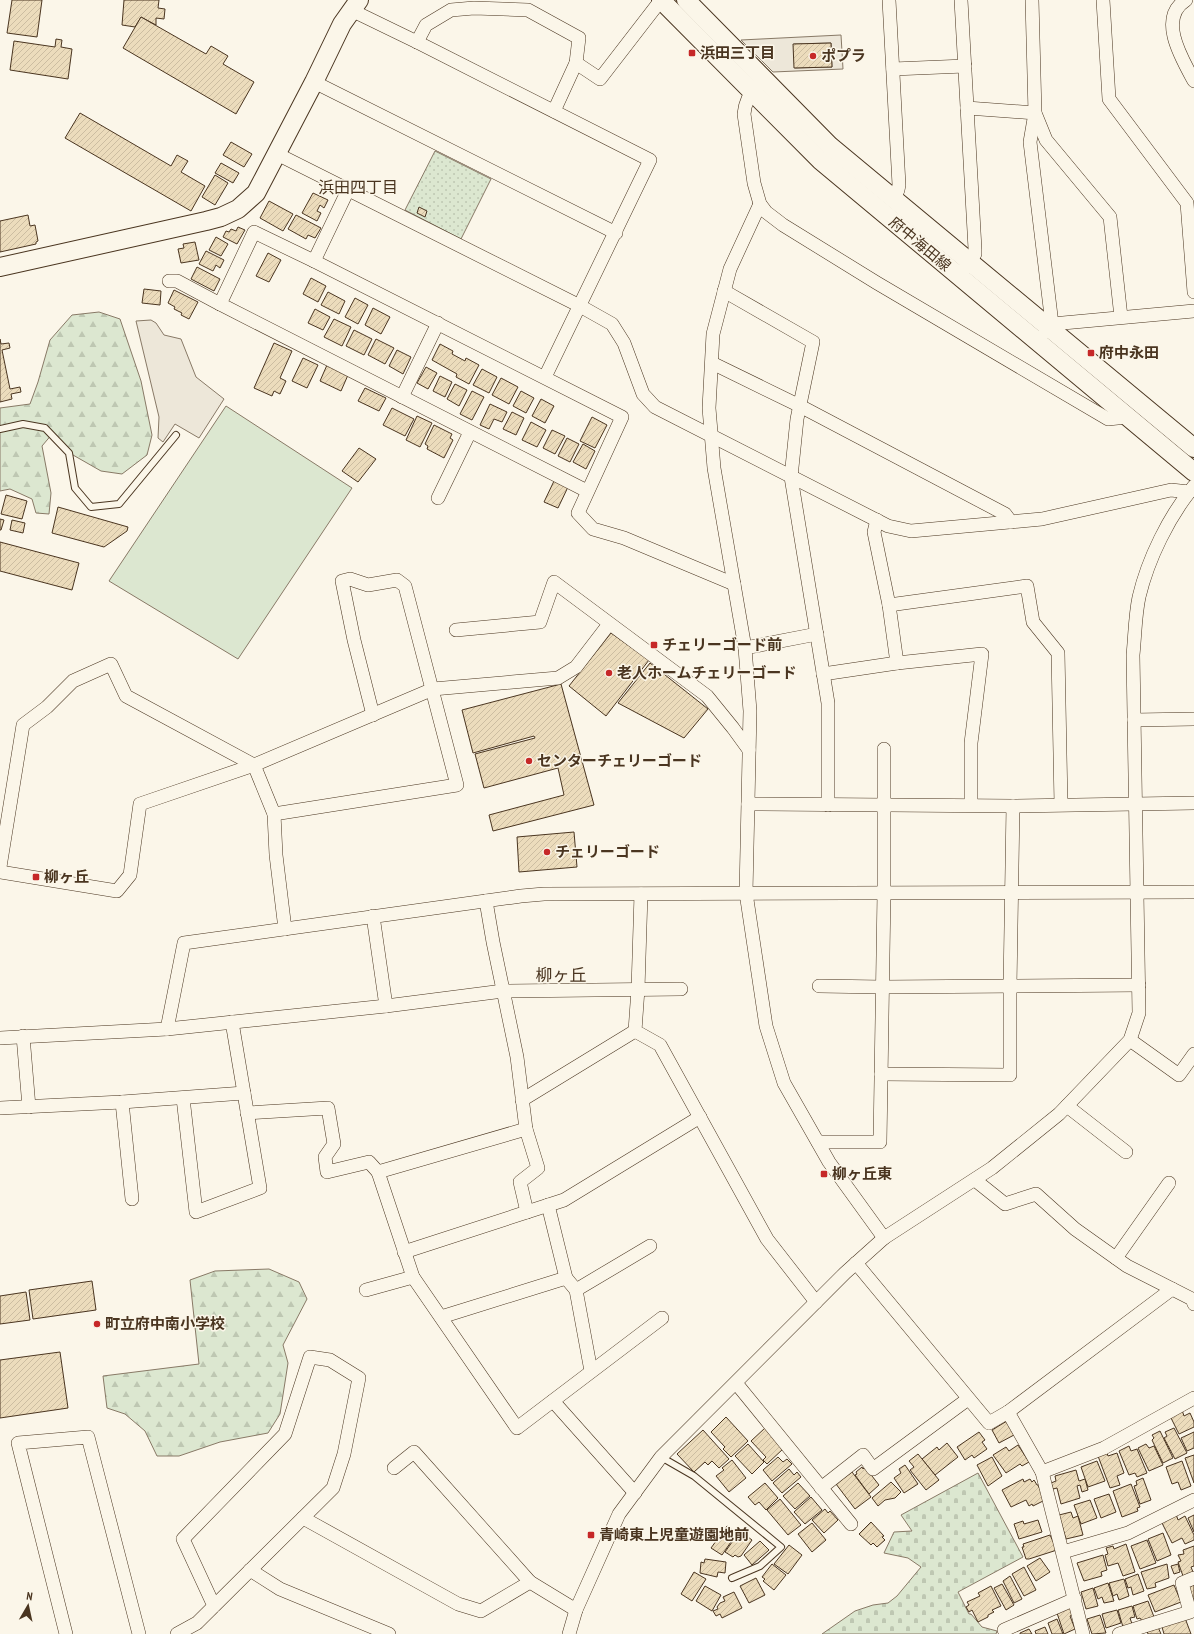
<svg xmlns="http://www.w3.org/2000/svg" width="1194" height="1634" viewBox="0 0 1194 1634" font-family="'PT Sans Narrow','Noto Sans JP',sans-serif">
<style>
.forest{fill:url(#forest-firs);stroke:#887966}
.cemetery{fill:url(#cemetery-stones);stroke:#887966}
.park{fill:url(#park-dots);stroke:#887966}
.pitch{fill:#dce7d0;stroke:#887966}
.parking{fill:#ede7d9;stroke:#887966;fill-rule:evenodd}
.building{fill:url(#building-hatch);stroke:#4a3520}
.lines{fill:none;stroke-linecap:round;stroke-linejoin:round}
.lane-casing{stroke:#4a3520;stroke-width:8}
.street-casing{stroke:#4a3520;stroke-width:14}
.secondary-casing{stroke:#4a3520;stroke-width:20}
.lane{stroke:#fbf6e9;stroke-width:6}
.street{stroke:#fbf6e9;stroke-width:13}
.secondary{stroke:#fbf6e9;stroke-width:18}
.poi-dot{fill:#c62828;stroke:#fbf6e9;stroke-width:1.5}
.labels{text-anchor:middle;stroke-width:3;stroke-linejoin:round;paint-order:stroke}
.poi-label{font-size:15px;font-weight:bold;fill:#4a3520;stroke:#fbf6e9;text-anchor:start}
.street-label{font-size:15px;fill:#4a3520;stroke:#fbf6e9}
.neighbourhood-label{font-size:16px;fill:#4a3520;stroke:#fbf6e9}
.quarter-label{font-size:17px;fill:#4a3520;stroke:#fbf6e9}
</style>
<defs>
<pattern id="forest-firs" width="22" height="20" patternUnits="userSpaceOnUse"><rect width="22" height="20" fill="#dce7d0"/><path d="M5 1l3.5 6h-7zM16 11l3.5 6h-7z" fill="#bec7b2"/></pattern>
<pattern id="cemetery-stones" width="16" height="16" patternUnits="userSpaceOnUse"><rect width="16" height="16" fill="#dce7d0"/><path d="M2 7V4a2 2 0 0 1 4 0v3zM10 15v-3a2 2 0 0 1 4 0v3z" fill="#bec7b2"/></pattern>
<pattern id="park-dots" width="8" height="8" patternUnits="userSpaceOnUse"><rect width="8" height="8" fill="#dce7d0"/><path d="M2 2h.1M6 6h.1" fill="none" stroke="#bec7b2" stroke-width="1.8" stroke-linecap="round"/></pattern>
<pattern id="building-hatch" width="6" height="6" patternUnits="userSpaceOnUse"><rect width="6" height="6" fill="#ecdcbc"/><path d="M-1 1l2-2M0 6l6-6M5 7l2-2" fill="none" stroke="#ccbda1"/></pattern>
</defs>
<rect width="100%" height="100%" fill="#fbf6e9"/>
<g class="forest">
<polygon points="99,312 120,319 141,381 152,435 147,455 122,474 101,471 73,455 53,433 42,446 51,493 49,514 36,513 32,499 10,489 0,491 0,408 30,404 38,382 50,340 72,315"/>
<polygon points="269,1269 299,1282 307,1299 283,1345 288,1363 280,1414 268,1433 220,1442 179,1456 157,1456 145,1431 125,1414 107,1408 103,1376 199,1364 190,1280 215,1271"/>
</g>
<polygon class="cemetery" points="978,1473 1023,1557 958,1592 969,1614 971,1614 982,1627 997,1631 996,1634 822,1634 855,1611 873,1605 888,1603 897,1596 921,1567 908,1558 884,1553 894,1532 912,1531 901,1515"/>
<polygon class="park" points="435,151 491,179 461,239 405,210"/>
<polygon class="pitch" points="226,406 352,488 238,659 109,581"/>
<g class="parking">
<path d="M841,35L843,69L773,72L741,40ZM831,43L832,67L795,68L794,44Z"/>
<polygon points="151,320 156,323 164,335 181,339 196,377 224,399 199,438 175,424 163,442 158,438 159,417 136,321"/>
</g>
<g class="building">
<polygon points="12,0 42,0 37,37 7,33"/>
<polygon points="124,0 159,0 158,8 165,9 164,19 156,18 156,25 141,17 135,27 122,25"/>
<polygon points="141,17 206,54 211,46 228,56 223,64 254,82 236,114 123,48"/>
<polygon points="56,39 62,40 61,47 72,49 68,79 10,70 14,41 55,47"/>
<polygon points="831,43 832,67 794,68 793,44"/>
<polygon points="80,113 171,166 177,155 188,161 181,172 205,186 191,211 65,138"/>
<polygon points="231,142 252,154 244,167 223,155"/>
<polygon points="221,163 239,173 233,183 215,173"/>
<polygon points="215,175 228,183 215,205 202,197"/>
<polygon points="313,193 328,200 324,208 320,205 317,211 321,213 317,221 302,213"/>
<polygon points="269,201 293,214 283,231 260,218"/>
<polygon points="419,207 427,211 425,217 417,213"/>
<polygon points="28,215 30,226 35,225 38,241 36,242 36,244 0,252 0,221"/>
<polygon points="296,215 321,228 315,238 308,235 306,239 288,229"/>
<polygon points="238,227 245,230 237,244 223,237 226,231 229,232 231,229 236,231"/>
<polygon points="216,237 228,244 221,256 209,250"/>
<polygon points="195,242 199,260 181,263 178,249 184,248 183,244"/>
<polygon points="206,251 224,260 220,268 216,265 213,271 199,264"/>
<polygon points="268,253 281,260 269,282 256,276"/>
<polygon points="197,267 220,279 214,291 191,279"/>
<polygon points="311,278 326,286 318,302 303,294"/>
<polygon points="144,289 161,291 160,305 142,303"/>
<polygon points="174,290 198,302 189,319 181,315 182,313 174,309 175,307 168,303"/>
<polygon points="328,292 345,301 339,314 321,305"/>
<polygon points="355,298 368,305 358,324 345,317"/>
<polygon points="373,308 390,317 381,334 365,325"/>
<polygon points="315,309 330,317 323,330 308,323"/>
<polygon points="334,319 351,327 342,346 324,337"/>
<polygon points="354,330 372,339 364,355 346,346"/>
<polygon points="0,339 1,344 9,343 10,348 2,350 10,389 20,387 21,392 11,394 12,399 0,402"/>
<polygon points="376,339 394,348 385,364 368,355"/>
<polygon points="274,343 292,351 280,378 286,381 280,394 274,391 272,396 254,388"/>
<polygon points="440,344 453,351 452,354 465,361 466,358 479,365 469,384 456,377 457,374 432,360"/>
<polygon points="397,350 411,357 403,374 389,366"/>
<polygon points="303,358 318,365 307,388 292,381"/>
<polygon points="327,365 348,375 341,391 320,381"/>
<polygon points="426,367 437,373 428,389 417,383"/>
<polygon points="482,369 497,377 489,393 473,385"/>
<polygon points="440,376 452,382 445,397 433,391"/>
<polygon points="501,378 518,387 509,404 492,395"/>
<polygon points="455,384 467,390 459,406 447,399"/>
<polygon points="365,388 386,398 379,411 358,401"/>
<polygon points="472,391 484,397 472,420 460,414"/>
<polygon points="521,391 534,398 526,413 513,406"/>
<polygon points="541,399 554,406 545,423 532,416"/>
<polygon points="490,404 507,412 502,422 494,419 489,429 480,425"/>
<polygon points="392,408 414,419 405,436 383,425"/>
<polygon points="512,412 524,418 516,435 503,429"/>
<polygon points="417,416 432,423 420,447 406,440"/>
<polygon points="592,417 607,425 595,448 580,441"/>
<polygon points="531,422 546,430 537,447 522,440"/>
<polygon points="434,425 452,434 450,438 453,440 444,458 427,449 428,446 425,444"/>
<polygon points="552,430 565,436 555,454 543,448"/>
<polygon points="567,438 579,444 570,462 558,456"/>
<polygon points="583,444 595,451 586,469 573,462"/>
<polygon points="359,448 376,459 358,482 342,471"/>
<polygon points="554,481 568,487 558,508 544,502"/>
<polygon points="6,495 27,501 22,519 1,514"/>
<polygon points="58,507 128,527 127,531 104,547 52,533"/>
<polygon points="0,519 4,520 1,530 0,530"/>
<polygon points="12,520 25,523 23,533 10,530"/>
<polygon points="0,542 79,563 72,590 0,571"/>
<polygon points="611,633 649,660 606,716 569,686"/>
<polygon points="650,663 708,709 684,738 618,703"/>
<polygon points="561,684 594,805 493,831 489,815 564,795 558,768 484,788 475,754 535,738 534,736 473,753 462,710"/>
<polygon points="574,832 577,867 519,872 517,837"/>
<polygon points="92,1281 96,1310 33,1319 29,1290"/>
<polygon points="26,1292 30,1320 0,1324 0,1296"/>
<polygon points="60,1352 68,1408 0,1418 0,1360"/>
<polygon points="1182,1410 1184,1416 1190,1413 1194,1422 1194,1427 1179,1434 1170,1416"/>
<polygon points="726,1417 748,1441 731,1457 723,1449 725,1447 711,1432"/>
<polygon points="1007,1421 1014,1435 999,1443 992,1430"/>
<polygon points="765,1428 784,1448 767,1464 763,1460 766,1457 751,1441"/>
<polygon points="1174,1428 1187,1453 1175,1459 1164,1438 1167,1436 1165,1432"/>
<polygon points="703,1430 729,1459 719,1468 712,1461 708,1465 705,1462 694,1472 677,1454"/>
<polygon points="1160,1431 1173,1458 1163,1463 1152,1440 1154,1438 1152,1435"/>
<polygon points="979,1432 985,1440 982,1442 987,1449 974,1458 972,1455 965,1460 957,1447"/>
<polygon points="1194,1432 1194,1448 1187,1451 1181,1438"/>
<polygon points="947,1443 958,1457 935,1475 922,1459 937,1447 939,1450"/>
<polygon points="748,1444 764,1462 752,1474 735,1456"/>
<polygon points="1146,1444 1149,1448 1154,1446 1163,1465 1149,1471 1138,1448"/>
<polygon points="1018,1445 1029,1462 1022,1466 1020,1464 1006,1473 993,1455 1006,1447 1009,1451"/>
<polygon points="1129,1446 1131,1451 1137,1449 1147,1473 1137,1477 1135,1473 1129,1475 1119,1451"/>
<polygon points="1107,1453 1108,1456 1117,1453 1124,1473 1117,1476 1120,1485 1110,1488 1098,1456"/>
<polygon points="918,1454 939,1480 926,1490 910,1470 914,1467 909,1461"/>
<polygon points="1194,1455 1194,1483 1185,1458"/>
<polygon points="778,1457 783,1462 787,1459 792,1464 772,1481 763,1470"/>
<polygon points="992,1457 1002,1476 988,1486 977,1465"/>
<polygon points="732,1460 746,1478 729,1492 716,1476 724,1470 722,1468"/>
<polygon points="1097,1461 1105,1481 1088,1487 1081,1467"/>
<polygon points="1182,1461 1191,1486 1181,1490 1178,1482 1172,1484 1166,1467"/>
<polygon points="905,1465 918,1484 904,1493 894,1478 901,1473 899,1469"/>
<polygon points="862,1467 863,1469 865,1467 879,1485 869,1494 855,1475 857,1474 856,1472"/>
<polygon points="789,1469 794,1475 797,1472 801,1477 782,1493 773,1483"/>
<polygon points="1076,1470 1079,1481 1085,1479 1088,1490 1082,1492 1080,1485 1077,1486 1080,1498 1061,1504 1057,1488 1053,1489 1051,1483 1056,1481 1055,1476"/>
<polygon points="852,1472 871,1497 855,1509 836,1484"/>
<polygon points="1143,1478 1151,1500 1140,1504 1134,1486 1137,1485 1136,1481"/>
<polygon points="1023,1479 1024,1482 1030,1479 1032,1482 1034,1480 1037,1485 1038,1485 1045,1500 1033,1506 1032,1504 1029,1506 1026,1500 1011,1507 1002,1490"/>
<polygon points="891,1482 901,1492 895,1498 885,1500 878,1506 872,1498"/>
<polygon points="765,1483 778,1498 766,1510 759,1502 755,1505 748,1497"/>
<polygon points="798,1483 810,1496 795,1509 783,1496"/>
<polygon points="1131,1484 1140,1507 1137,1508 1138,1511 1122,1517 1113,1491"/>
<polygon points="1109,1494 1116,1512 1101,1518 1094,1499"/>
<polygon points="811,1497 822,1510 805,1524 794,1512"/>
<polygon points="780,1499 801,1525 788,1535 767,1510"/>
<polygon points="1090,1500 1097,1518 1081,1524 1074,1505"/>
<polygon points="825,1509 828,1513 830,1511 838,1520 824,1533 812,1520"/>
<polygon points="1071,1512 1073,1518 1078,1516 1083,1535 1066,1539 1059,1515"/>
<polygon points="1176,1514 1178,1520 1185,1516 1194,1535 1194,1540 1185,1544 1182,1538 1172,1543 1161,1521"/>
<polygon points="1194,1515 1194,1532 1188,1518"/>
<polygon points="1038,1520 1042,1532 1019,1539 1014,1524 1023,1521 1024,1524"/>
<polygon points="871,1522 884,1536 882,1537 885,1540 877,1547 873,1543 871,1545 859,1534"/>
<polygon points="812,1523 826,1540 812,1552 798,1534"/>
<polygon points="727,1526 737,1533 722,1555 711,1548"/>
<polygon points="740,1531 752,1540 741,1556 738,1557 735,1555 733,1557 725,1552"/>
<polygon points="1163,1533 1171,1555 1157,1561 1148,1539"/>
<polygon points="1050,1535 1057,1550 1029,1559 1026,1559 1022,1547 1024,1547 1023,1544"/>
<polygon points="1147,1540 1156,1563 1140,1569 1131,1546"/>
<polygon points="760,1541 769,1550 752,1565 744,1555"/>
<polygon points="1126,1544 1135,1572 1123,1576 1118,1563 1108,1566 1105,1555 1108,1554 1106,1548 1113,1546 1114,1549"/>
<polygon points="789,1545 802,1555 788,1574 774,1564"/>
<polygon points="1194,1546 1194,1566 1191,1567 1193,1572 1183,1576 1178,1562 1181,1561 1178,1555 1184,1554 1183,1550"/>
<polygon points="1103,1555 1107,1570 1101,1572 1102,1576 1084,1581 1077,1563"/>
<polygon points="1040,1558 1050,1572 1036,1581 1027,1566"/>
<polygon points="705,1559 726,1562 725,1573 718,1572 717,1577 700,1573 701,1562 704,1563"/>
<polygon points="772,1564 786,1575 774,1590 763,1581 765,1579 762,1577"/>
<polygon points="1167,1564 1169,1578 1155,1583 1156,1587 1147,1589 1141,1572"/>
<polygon points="1178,1564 1180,1572 1174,1574 1171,1566"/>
<polygon points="1024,1567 1036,1590 1024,1596 1012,1574"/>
<polygon points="694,1572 706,1579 692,1601 681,1594"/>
<polygon points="1138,1574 1144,1591 1133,1595 1131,1587 1128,1588 1125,1579"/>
<polygon points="1010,1576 1022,1599 1014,1603 1003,1581"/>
<polygon points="756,1578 765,1595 749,1603 740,1586"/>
<polygon points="1124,1579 1129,1596 1119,1600 1117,1594 1113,1596 1109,1583"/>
<polygon points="1108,1583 1114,1601 1104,1603 1102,1597 1098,1599 1094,1588"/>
<polygon points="1002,1584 1014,1605 1006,1610 994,1588"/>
<polygon points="1174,1585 1181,1602 1155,1612 1148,1595"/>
<polygon points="1194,1585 1194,1602 1189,1587"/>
<polygon points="705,1586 721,1595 712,1611 696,1601"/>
<polygon points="991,1586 1001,1606 992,1610 994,1612 988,1615 988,1617 978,1622 972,1610 969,1612 966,1607 969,1605 967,1602 980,1596 978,1593"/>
<polygon points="1093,1588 1098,1606 1086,1609 1081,1592"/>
<polygon points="734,1592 742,1608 722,1618 720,1614 716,1616 713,1611 718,1609 717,1607 720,1603 725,1601 723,1597"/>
<polygon points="1148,1601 1154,1617 1142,1621 1140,1618 1137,1619 1133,1606"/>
<polygon points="1132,1606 1135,1617 1130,1618 1132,1624 1123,1627 1118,1610"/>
<polygon points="1070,1607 1072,1615 1070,1616 1075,1629 1064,1634 1057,1613"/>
<polygon points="1117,1610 1121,1623 1106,1628 1102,1614"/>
<polygon points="1100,1615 1106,1633 1092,1634 1087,1619"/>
<polygon points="1185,1618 1191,1634 1164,1634 1162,1627"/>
<polygon points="1057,1619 1063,1634 1052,1634 1048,1623"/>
<polygon points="1045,1627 1048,1634 1036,1634 1035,1631"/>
<polygon points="1158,1627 1161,1634 1148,1634 1147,1631"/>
<polygon points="1029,1629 1032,1634 1020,1634 1020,1633"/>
</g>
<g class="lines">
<defs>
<g id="lane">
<polyline points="0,429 23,424 45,428 69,453 75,488 91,507 119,504 176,435"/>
<polyline points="661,1457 694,1476 781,1547 760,1566 732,1578"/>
</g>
<g id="street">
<polyline points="889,0 899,185 898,190 894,199"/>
<polyline points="961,0 975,249 975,254 965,268"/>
<polyline points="1032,0 1035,113 1046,140 1110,217 1121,317"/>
<polyline points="1103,0 1109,99 1187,203 1194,292"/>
<path d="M1186,0C1157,18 1182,59 1194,81"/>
<polyline points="351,10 417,42 650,160 545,377"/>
<polyline points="417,42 426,25 451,10 474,8 528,10 579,38 576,63 554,111"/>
<polyline points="576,63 600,79 661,0"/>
<polyline points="893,69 965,66"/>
<polyline points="314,82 616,233"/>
<path d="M757,86C749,94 745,103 744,114L754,183L760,204L766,212L783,225L877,283L1108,419L1127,417"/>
<polyline points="967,108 1035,113 1030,142 1052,324 1045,332"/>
<polyline points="277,154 580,306 612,324 624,343 643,394 655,407 888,526 911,531 1042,519 1171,490 1189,492"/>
<polyline points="760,204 730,269 713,334 709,408 714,468 745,648 750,711 746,893 766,1026 784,1083 829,1162 884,1238"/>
<polyline points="314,261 348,190"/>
<polyline points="169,281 177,281 220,304"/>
<polyline points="724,291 813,342 797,419 791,477 828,703 828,805"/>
<polyline points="1052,324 1194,311"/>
<polyline points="712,363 800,406 1005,514 1011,522"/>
<polyline points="402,397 438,323"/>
<polyline points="587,491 220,304 254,232 314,261 622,417 578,513 593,529 624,538 734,584"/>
<polyline points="438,498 470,432"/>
<polyline points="877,520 874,532 889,605 897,663"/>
<polyline points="889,605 1027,586 1033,622 1058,653 1061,804"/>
<polyline points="456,630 540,622 554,582 707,696 733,728 749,750"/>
<polyline points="745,648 817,634"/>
<polyline points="823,674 897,663 982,654 971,743 971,805"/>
<polyline points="1134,720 1194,719"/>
<polyline points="748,804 1013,806 1194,803"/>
<polyline points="274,814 457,785 405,586 397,580 368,585 350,579 342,581 354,640 373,715"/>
<polyline points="0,867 23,725 47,707 73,681 111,664 126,696 254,765 274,814 276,855 285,929"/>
<polyline points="0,872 117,891 130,875 140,804 254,765 433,689 558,678 576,667 609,624"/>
<polyline points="641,894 638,989 635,1031 660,1045 767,1239 816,1302"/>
<polyline points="486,901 493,942 517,1057 526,1129 538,1168 520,1182 527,1212"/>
<polyline points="373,916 386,1006"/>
<polyline points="819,986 882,987 1139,985"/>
<polyline points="167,1029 184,943 521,896 544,894 1194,892"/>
<polyline points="23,1036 29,1107"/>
<polyline points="0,1038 167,1029 386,1006 503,991 681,989"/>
<polyline points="1130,1040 1179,1075 1194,1054"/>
<polyline points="881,1074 1010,1075 1010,986 1013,806"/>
<polyline points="183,1098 196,1212 260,1188 232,1022"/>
<polyline points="522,1100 635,1031"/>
<polyline points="122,1102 132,1199"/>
<polyline points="1067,1106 1126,1152"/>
<polyline points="0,1108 122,1102 244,1093"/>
<polyline points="247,1113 328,1108 334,1144 325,1157 327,1172 369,1162 378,1172"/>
<polyline points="526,1129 378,1172 413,1277 517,1428 662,1318"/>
<polyline points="818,1142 880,1142 884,893 884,749"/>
<polyline points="975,1180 1005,1204 1036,1194 1075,1229 1127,1266 1192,1299 1194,1304"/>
<polyline points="548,1205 566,1278"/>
<polyline points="404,1252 564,1200 700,1117"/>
<polyline points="1116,1258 1169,1183"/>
<polyline points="856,1263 989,1423 1008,1412 1172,1289"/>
<polyline points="366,1290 413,1277"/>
<polyline points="576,1290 650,1246"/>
<polyline points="441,1317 566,1278 576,1290 591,1371"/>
<polyline points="736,1383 851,1524"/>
<polyline points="553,1401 635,1493"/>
<polyline points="1008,1412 1042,1472 1083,1634"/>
<polyline points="394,1468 414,1452 530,1582 576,1610"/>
<polyline points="1042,1472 1104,1448 1194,1398"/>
<polyline points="821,1488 863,1455 873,1469 968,1399"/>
<polyline points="303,1518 458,1604 481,1611 530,1582"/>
<polyline points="1063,1552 1128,1533 1194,1500"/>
<polyline points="250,1570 280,1589 389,1634"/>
<polyline points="1004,1630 1075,1599"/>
<polyline points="66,1634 18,1443 88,1437 139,1634"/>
<polyline points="177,1634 197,1623 333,1488 344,1454 359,1378 330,1360 310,1357 285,1434 183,1539 214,1606"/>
<path d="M569,1634L576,1610L619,1514L661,1457L845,1273L884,1238L992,1168L1059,1114L1130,1040L1139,1013L1133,655C1135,636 1135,616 1139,597C1148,559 1169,516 1194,486"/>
<polyline points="1119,1634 1190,1612 1182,1583 1194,1578"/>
</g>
<g id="secondary">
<polyline points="661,0 820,160 1194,472"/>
<polyline points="686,0 830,146 1194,448"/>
<polyline points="0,267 206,221 221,217 238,209 256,193 314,82 342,24 359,0"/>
</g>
</defs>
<use href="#lane" class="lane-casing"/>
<use href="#street" class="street-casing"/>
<use href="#secondary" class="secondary-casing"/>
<use href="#lane" class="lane"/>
<use href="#street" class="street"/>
<use href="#secondary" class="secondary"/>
</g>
<g class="poi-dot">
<rect x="688" y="49" width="8" height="8" rx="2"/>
<circle cx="813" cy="56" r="4"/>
<rect x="1087" y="349" width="8" height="8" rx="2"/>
<rect x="650" y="641" width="8" height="8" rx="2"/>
<circle cx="609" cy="673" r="4"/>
<circle cx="529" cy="761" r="4"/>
<circle cx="547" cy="852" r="4"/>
<rect x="32" y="873" width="8" height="8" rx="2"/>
<rect x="820" y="1170" width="8" height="8" rx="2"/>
<circle cx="97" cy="1324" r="4"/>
<rect x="587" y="1531" width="8" height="8" rx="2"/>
</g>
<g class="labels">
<g class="poi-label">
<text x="700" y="58">浜田三丁目</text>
<text x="821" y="61">ポプラ</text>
<text x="1099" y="358">府中永田</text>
<text x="662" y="650">チェリーゴード前</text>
<text x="617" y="678">老人ホームチェリーゴード</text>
<text x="537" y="766">センターチェリーゴード</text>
<text x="555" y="857">チェリーゴード</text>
<text x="44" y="882">柳ヶ丘</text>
<text x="832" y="1179">柳ヶ丘東</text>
<text x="105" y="1329">町立府中南小学校</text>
<text x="599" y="1540">青崎東上児童遊園地前</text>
</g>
<g class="street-label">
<text transform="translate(920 244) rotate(40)" y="5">府中海田線</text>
</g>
<g class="neighbourhood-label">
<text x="358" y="193">浜田四丁目</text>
</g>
<g class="quarter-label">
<text x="561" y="981">柳ヶ丘</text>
</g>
</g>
<g transform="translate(28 1606) rotate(9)" stroke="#fbf6e9" stroke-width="3" paint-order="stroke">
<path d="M0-3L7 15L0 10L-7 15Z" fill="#4a3520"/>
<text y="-6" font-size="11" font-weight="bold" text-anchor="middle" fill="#4a3520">N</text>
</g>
</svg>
